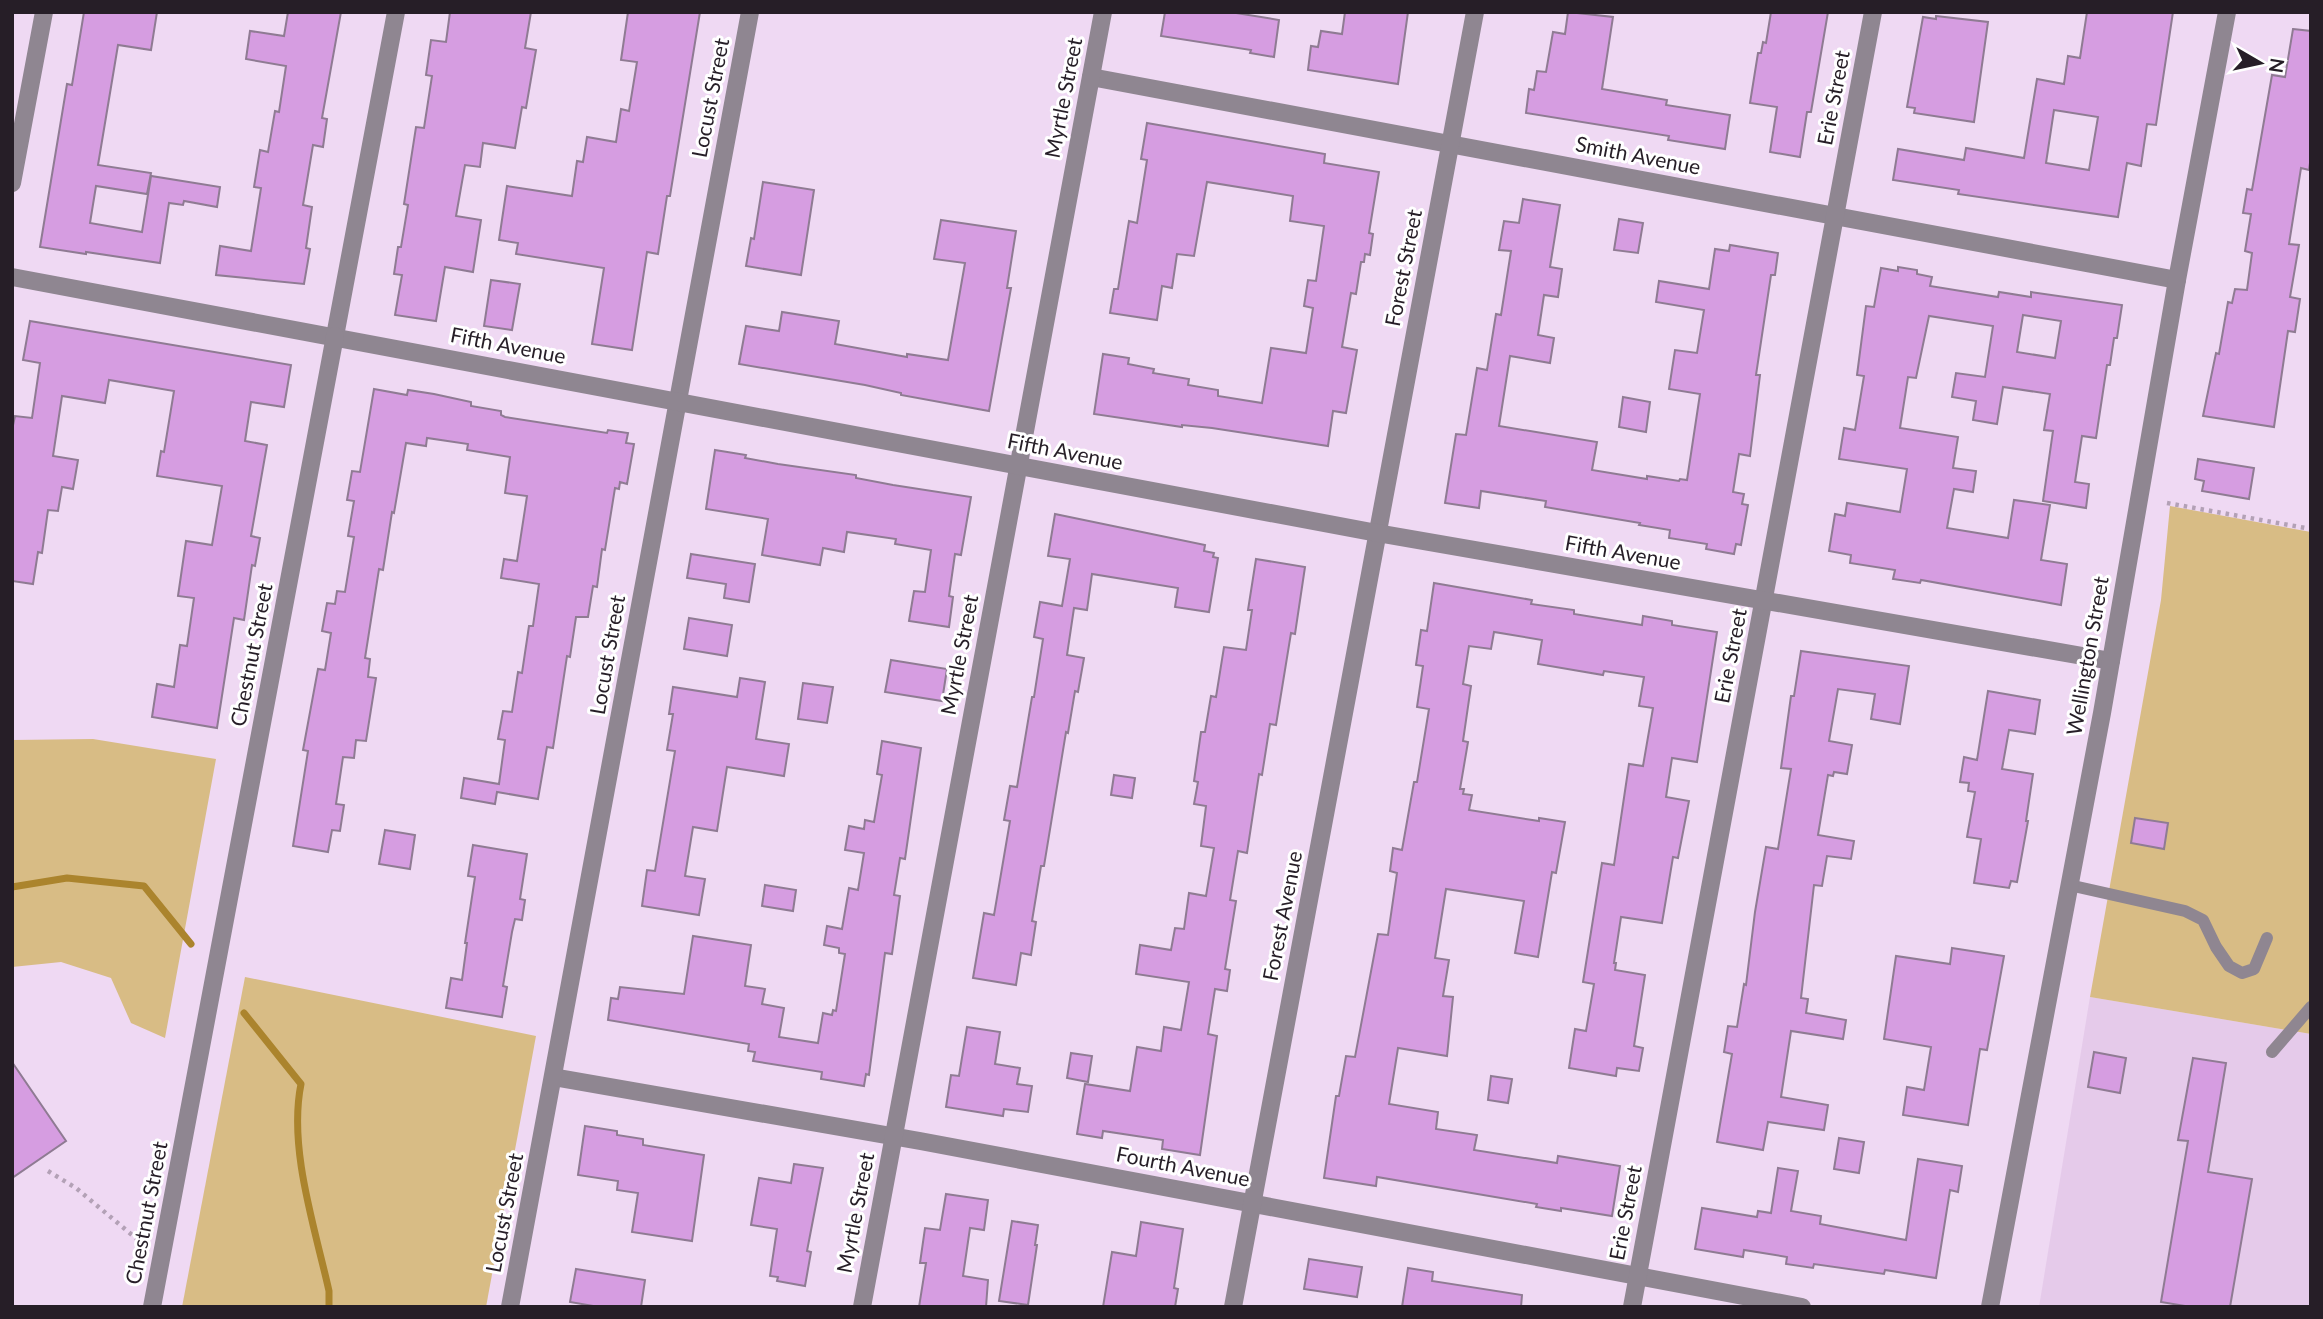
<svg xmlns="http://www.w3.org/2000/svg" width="2323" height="1319" viewBox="0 0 2323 1319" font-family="Lato,sans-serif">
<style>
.built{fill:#e5caea}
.green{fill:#d8bc85}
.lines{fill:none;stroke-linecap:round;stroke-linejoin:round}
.stream{stroke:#ab842d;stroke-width:7}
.building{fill:#d69de1;stroke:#8f7b93;stroke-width:2;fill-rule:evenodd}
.path{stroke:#b3a1b6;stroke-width:4.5;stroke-dasharray:3.5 5;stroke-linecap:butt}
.service{stroke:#8f8691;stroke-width:12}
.minor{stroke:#8f8691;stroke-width:18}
.tertiary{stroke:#8f8691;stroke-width:18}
.labels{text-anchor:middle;stroke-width:6;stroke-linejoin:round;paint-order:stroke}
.street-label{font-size:21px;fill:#261e27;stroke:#fff}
</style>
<rect width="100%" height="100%" fill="#efd9f3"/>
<polygon class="built" points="2090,997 2311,1034 2311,1307 2039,1307"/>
<g class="green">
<polygon points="2170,506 2311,532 2311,1034 2090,997 2161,600"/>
<polygon points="93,739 216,759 165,1038 131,1023 111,978 61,962 12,967 12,740"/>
<polygon points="245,977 536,1036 486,1307 182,1307"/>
</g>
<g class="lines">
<g class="stream">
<polyline points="12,887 67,878 144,886 191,944"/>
<path d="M244,1013L301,1084C288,1148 315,1228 329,1291V1307"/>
</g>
</g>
<g class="building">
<polygon points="84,12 157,12 151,50 118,45 98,165 151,173 147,194 96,186 90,223 142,232 151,176 220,187 217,207 184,201 183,205 169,203 160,263 86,252 86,254 40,247 67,84 72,85"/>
<polygon points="288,12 341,12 322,118 327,119 323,147 313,145 303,205 312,207 306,248 310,249 304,284 216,275 220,246 251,251 261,188 254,187 260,150 268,152 275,111 279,112 286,66 246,59 250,31 284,36"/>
<polygon points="450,12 531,12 525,48 536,50 526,108 522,107 515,148 483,143 480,167 465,165 456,216 481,220 473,272 445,267 436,321 395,315 402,275 394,274 398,247 401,247 408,205 404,204 416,127 424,128 432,76 426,75 431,40 446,42"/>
<polygon points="628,12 700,12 670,196 667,196 658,254 647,252 632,350 592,344 604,268 516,254 518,243 499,240 507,186 572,196 577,161 583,162 587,137 616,142 621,109 629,111 637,62 621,60"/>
<polygon points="1165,12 1230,12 1279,20 1274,57 1250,53 1251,50 1161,36"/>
<polygon points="1345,12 1408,12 1398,84 1308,70 1311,46 1318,47 1321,31 1342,34"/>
<polygon points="1568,12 1613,17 1602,89 1667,100 1666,105 1730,115 1725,149 1668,140 1669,136 1526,113 1529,89 1534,90 1537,71 1546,72 1553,32 1565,34"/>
<polygon points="1771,12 1828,12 1811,112 1807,112 1800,157 1770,152 1777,107 1750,103 1758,53 1761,53 1763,42 1766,43"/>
<path d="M2087,12H2173L2156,125L2147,124L2141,166L2127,163L2118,217L1958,194L1959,190L1893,180L1898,149L1964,160L1966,148L2024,158L2037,79L2064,84L2068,56L2080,58ZM2054,110L2098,117L2089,170L2046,163Z"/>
<polygon points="1936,16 1988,22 1974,122 1914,113 1915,108 1907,107 1923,17 1936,19"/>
<polygon points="2293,29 2311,31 2311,156 2309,170 2301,168 2289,244 2299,245 2290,297 2300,299 2295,332 2288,331 2274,427 2203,416 2216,353 2219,354 2228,302 2232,303 2235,289 2247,290 2252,253 2245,251 2251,214 2243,213 2247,189 2252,190 2272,75 2285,77"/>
<polygon points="1147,123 1325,154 1324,163 1379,172 1369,233 1373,234 1370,255 1365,254 1364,262 1361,262 1356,294 1351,293 1342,347 1357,350 1346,413 1333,411 1328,446 1212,428 1182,425 1182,427 1094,414 1103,354 1129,358 1128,364 1154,369 1153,373 1189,379 1188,385 1218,390 1218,396 1262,403 1271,348 1306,353 1313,308 1304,306 1308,280 1316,281 1324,226 1290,221 1293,196 1207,182 1194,256 1177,254 1172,288 1162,286 1157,320 1110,313 1114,289 1118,289 1129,221 1137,223 1147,160 1141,159"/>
<polygon points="763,182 814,190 801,275 746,266 751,238 754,239"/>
<polygon points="1523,199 1560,205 1550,267 1562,269 1558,297 1544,295 1538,335 1554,338 1550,363 1510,356 1499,426 1597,442 1592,470 1647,479 1647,476 1679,481 1680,479 1687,480 1700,394 1669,389 1675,350 1697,353 1704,310 1656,302 1659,281 1709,289 1715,249 1729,251 1730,245 1778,253 1775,275 1771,275 1756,375 1760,375 1750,456 1739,454 1733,492 1744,494 1742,504 1748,505 1741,545 1736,544 1734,554 1706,549 1707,544 1669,538 1670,530 1639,525 1640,523 1545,507 1546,501 1481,491 1479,508 1445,503 1456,434 1466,435 1477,368 1487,370 1496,314 1501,315 1511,251 1499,250 1504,221 1519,223"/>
<polygon points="1619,219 1643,223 1638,253 1614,250"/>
<polygon points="941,220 1016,231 1007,288 1011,288 989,411 901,395 901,393 865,385 739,364 746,326 779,331 782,312 839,321 835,344 907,357 907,354 948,360 965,263 934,259"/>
<path d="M1898,267L1917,270V274L1932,277L1930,286L1998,297L1999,292L2031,297V292L2122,305L2117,338H2114L2110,365H2107L2096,438L2082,436L2075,482L2089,484L2086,508L2043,501L2053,431L2044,430L2050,394L2003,387L1997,424L1973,420L1976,401L1952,397L1956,373L1985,377L1993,326L1929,316L1916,378L1908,377L1900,428L1958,437L1953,468L1976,471L1973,492L1954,489L1947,528L2008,538L2014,500L2050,505L2041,560L2067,564L2061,605L1921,580L1920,583L1893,579L1895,570L1850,563L1851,555L1829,551L1835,514L1845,516L1847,503L1900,512L1907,469L1839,459L1844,428L1855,430L1864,376L1857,375L1866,306L1874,307L1881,268L1898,271ZM2023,315L2061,321L2055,358L2017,352Z"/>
<polygon points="491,280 520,284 512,330 484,326"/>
<polygon points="30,321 291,365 284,407 251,402 245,441 267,445 251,536 260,538 255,566 252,565 244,620 234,618 217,728 152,717 157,684 174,687 180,645 187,646 194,598 178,596 186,541 212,545 222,486 157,476 161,451 164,452 174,391 109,380 105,403 62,396 53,456 78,460 73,489 62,487 58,511 48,510 42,553 38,552 33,584 12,581 12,430 15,416 32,418 40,363 23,360"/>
<polygon points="374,389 407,395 408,390 434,394 471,402 471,406 501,411 501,415 505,417 607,433 608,430 628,433 626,443 634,444 627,484 620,482 619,489 615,488 605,550 602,549 597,587 593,586 588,617 576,617 570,657 567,656 553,748 547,747 538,799 497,792 495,804 461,798 464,778 499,784 505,740 498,739 503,711 512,712 518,672 522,673 529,626 533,626 539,584 501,578 504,559 517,561 527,496 505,493 510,457 467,450 468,444 427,438 426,446 406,443 394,513 392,512 383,570 379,569 365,658 370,659 368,677 376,678 366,741 356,740 354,758 343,757 336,804 344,805 340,831 332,830 328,852 293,846 308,751 303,750 318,669 325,670 331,633 322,631 327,603 335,604 337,591 345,592 354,537 348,536 354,501 347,500 352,471 360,472"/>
<polygon points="1623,397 1650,402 1646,432 1619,427"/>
<polygon points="715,450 746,455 745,458 778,464 856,475 856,478 893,485 971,497 961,555 955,554 949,596 953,597 949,627 909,621 914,591 925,592 931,550 895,544 896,539 847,532 844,552 823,548 820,565 762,555 768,519 706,509"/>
<polygon points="2198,459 2254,468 2249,499 2202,491 2204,481 2195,479"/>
<polygon points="1055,514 1205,545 1204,551 1214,553 1213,557 1218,558 1209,612 1175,607 1178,588 1092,574 1087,610 1074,608 1067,655 1084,658 1078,692 1075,691 1068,733 1066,732 1044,866 1041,866 1032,921 1036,922 1031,955 1021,953 1016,985 973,978 984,913 994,915 1010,821 1004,820 1010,786 1017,787 1032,697 1034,697 1043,639 1034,637 1040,602 1062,606 1070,559 1048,556"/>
<polygon points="691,554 755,564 749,602 724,598 726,584 687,578"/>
<polygon points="1256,559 1305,567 1295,634 1291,633 1276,725 1270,724 1262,775 1259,774 1247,853 1238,851 1230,900 1236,901 1225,969 1230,970 1227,991 1215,989 1208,1034 1217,1036 1200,1155 1162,1149 1163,1140 1103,1131 1102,1138 1077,1134 1085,1084 1130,1091 1137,1047 1161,1051 1164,1027 1181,1030 1189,982 1136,974 1140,945 1171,950 1175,928 1184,929 1189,893 1206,896 1214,848 1201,846 1206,806 1194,804 1198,782 1194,781 1201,732 1205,732 1211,696 1216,697 1224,647 1246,650 1252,610 1248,610"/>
<polygon points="1434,583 1532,600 1531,604 1574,610 1574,614 1642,625 1643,616 1672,621 1672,625 1717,632 1697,762 1672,758 1666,797 1689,801 1678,858 1673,857 1662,923 1621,917 1614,963 1616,963 1615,970 1645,975 1634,1046 1643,1048 1639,1071 1617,1068 1616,1076 1569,1068 1575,1029 1586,1031 1594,984 1583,982 1602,863 1614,865 1629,764 1643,766 1653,708 1639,706 1644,677 1604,671 1603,675 1538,664 1542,640 1494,632 1491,649 1469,646 1463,684 1471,686 1463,741 1468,742 1460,789 1464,789 1463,794 1472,795 1469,810 1539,821 1539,818 1565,822 1556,873 1552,872 1538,957 1515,953 1524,901 1446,889 1435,958 1449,960 1443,996 1453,997 1447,1056 1398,1048 1389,1104 1438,1112 1436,1129 1477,1135 1474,1150 1557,1163 1558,1156 1620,1166 1612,1216 1561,1208 1561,1211 1536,1207 1537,1204 1377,1177 1376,1186 1324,1178 1336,1096 1339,1096 1346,1056 1355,1057 1378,934 1388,935 1397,873 1390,871 1393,848 1402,850 1414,782 1417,782 1429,709 1417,707 1423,666 1416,665 1421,630 1427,631"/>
<polygon points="689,618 732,625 727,656 684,649"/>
<polygon points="1801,651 1909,666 1900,724 1871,719 1875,694 1838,689 1829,741 1852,745 1847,774 1834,772 1833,776 1828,775 1818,835 1854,841 1851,859 1827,856 1822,886 1814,885 1801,998 1808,999 1806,1013 1846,1020 1843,1039 1791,1031 1781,1097 1828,1105 1824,1130 1768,1122 1763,1150 1717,1142 1732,1054 1724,1052 1728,1026 1737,1027 1744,984 1746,985 1755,912 1766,847 1778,849 1791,769 1781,768 1791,696 1794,696"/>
<polygon points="891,660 947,669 942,701 885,692"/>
<polygon points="740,678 765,682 756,739 789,744 784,776 727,767 717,831 693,827 685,876 705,879 699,915 642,906 647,870 655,871 675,751 667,750 673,714 669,714 673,687 737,697"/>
<polygon points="803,683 833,687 827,723 798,719"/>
<polygon points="1988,691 2040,700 2035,734 2009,730 2002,769 2033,774 2026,821 2028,821 2017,882 2011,881 2009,888 1974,883 1981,839 1967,837 1975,792 1968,791 1969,783 1960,782 1964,757 1977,760"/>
<polygon points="882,741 921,748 905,859 900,858 894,895 900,896 892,954 885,953 869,1075 866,1074 864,1086 821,1079 822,1072 753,1061 755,1052 748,1051 749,1044 608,1020 611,998 618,999 620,987 684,994 693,936 751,945 745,986 765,989 762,1004 784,1008 779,1037 818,1043 823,1013 832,1015 833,1010 836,1011 845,954 839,953 839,948 824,945 827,926 842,929 849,888 858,890 864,853 845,850 849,826 864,829 865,820 874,822 882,775 877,774"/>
<polygon points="1114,775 1135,778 1132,798 1111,795"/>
<polygon points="2135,818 2168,823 2164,849 2131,843"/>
<polygon points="385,830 415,835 410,869 379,864"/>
<polygon points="473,845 527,854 520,899 525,900 522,920 515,919 512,932 503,986 507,987 502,1017 446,1008 451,978 462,980 467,943 465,943 475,877 468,876"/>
<polygon points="765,885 796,890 793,911 762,906"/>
<polygon points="1952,948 2004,956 1987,1050 1980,1049 1968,1125 1903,1115 1907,1087 1924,1090 1931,1047 1884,1039 1896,956 1950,964"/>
<polygon points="967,1027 1000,1032 995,1064 1020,1068 1017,1084 1032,1086 1028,1112 1004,1109 1003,1116 946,1107 951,1075 959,1076"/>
<polygon points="2094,1052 2126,1058 2120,1093 2088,1087"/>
<polygon points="1071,1053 1092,1056 1088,1082 1067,1078"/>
<polygon points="2193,1058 2226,1063 2208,1172 2252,1179 2230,1307 2191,1307 2161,1302 2188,1141 2178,1140"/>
<polygon points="12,1062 66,1141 12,1178"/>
<polygon points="1491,1076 1512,1079 1508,1103 1488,1100"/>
<polygon points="585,1126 617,1131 617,1135 643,1139 643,1145 704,1155 692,1241 632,1232 638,1193 617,1190 618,1181 578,1175"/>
<polygon points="1839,1138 1864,1142 1859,1173 1834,1169"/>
<polygon points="1918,1159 1962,1166 1958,1192 1950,1190 1936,1278 1885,1270 1884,1274 1814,1264 1813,1268 1786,1264 1787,1257 1744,1250 1743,1257 1695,1249 1702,1208 1757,1217 1758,1211 1771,1213 1778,1168 1798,1171 1791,1211 1821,1216 1820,1224 1906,1240"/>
<polygon points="794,1164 823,1168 807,1251 811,1252 805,1286 777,1281 778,1277 770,1276 777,1229 751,1225 759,1178 791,1183"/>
<polygon points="946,1194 988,1200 984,1230 970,1228 963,1276 988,1280 986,1307 919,1307 926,1263 920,1263 925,1228 940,1230"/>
<polygon points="1012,1221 1038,1225 1035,1245 1037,1245 1028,1305 999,1301"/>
<polygon points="1141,1222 1183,1229 1174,1288 1178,1289 1175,1307 1103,1307 1112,1252 1136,1256"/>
<polygon points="1309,1259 1362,1267 1357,1297 1304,1289"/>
<polygon points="1408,1268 1433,1272 1432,1281 1522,1295 1521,1307 1402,1307"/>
<polygon points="576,1269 645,1280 641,1307 599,1307 570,1302"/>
</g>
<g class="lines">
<g class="path">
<polyline points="2167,503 2311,529"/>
<polyline points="48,1171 76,1188 144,1245"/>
</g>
<g class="service">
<polyline points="2069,885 2185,911 2203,920 2216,947 2229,966 2242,973 2254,969 2267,938"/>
<polyline points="2272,1052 2311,1007"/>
</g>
<g class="minor">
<polyline points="1091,77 2177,280"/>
<polyline points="12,183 44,12"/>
<polyline points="335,336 396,12"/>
<polyline points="553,1077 920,1141 1802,1307"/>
<polyline points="510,1307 750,12"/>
<polyline points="862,1307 1103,12"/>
<polyline points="1233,1307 1475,12"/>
<polyline points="1632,1307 1873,12"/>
</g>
<g class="tertiary">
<polyline points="12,277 1377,533 2111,661"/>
<polyline points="152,1307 335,336"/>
<polyline points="1990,1307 2102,713 2177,280 2227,12"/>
</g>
</g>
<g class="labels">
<g class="street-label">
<text transform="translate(711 98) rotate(-79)" y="7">Locust Street</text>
<text transform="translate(1064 98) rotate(-79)" y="7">Myrtle Street</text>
<text transform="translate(1834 98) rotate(-79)" y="7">Erie Street</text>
<text transform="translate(1638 156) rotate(11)" y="7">Smith Avenue</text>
<text transform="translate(1404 268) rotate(-79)" y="7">Forest Street</text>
<text transform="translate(508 346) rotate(11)" y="7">Fifth Avenue</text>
<text transform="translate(1065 452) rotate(11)" y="7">Fifth Avenue</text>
<text transform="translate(1623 553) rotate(10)" y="7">Fifth Avenue</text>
<text transform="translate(252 655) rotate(-79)" y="7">Chestnut Street</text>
<text transform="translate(608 655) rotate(-80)" y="7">Locust Street</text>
<text transform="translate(960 655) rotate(-79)" y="7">Myrtle Street</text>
<text transform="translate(1731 656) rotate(-79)" y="7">Erie Street</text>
<text transform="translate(2088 656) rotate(-80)" y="7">Wellington Street</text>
<text transform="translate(1283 916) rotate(-79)" y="7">Forest Avenue</text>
<text transform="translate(1183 1167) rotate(11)" y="7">Fourth Avenue</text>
<text transform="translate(147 1213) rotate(-79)" y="7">Chestnut Street</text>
<text transform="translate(505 1213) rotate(-79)" y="7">Locust Street</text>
<text transform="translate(856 1213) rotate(-79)" y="7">Myrtle Street</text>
<text transform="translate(1626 1213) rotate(-79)" y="7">Erie Street</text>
</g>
</g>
<rect width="2323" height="1319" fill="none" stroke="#261e27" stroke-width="28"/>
<g transform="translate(2260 63) rotate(99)" stroke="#ffffff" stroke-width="5" paint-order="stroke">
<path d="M0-5L12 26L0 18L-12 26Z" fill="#261e27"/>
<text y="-10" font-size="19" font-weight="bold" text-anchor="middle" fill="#261e27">N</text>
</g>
</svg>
